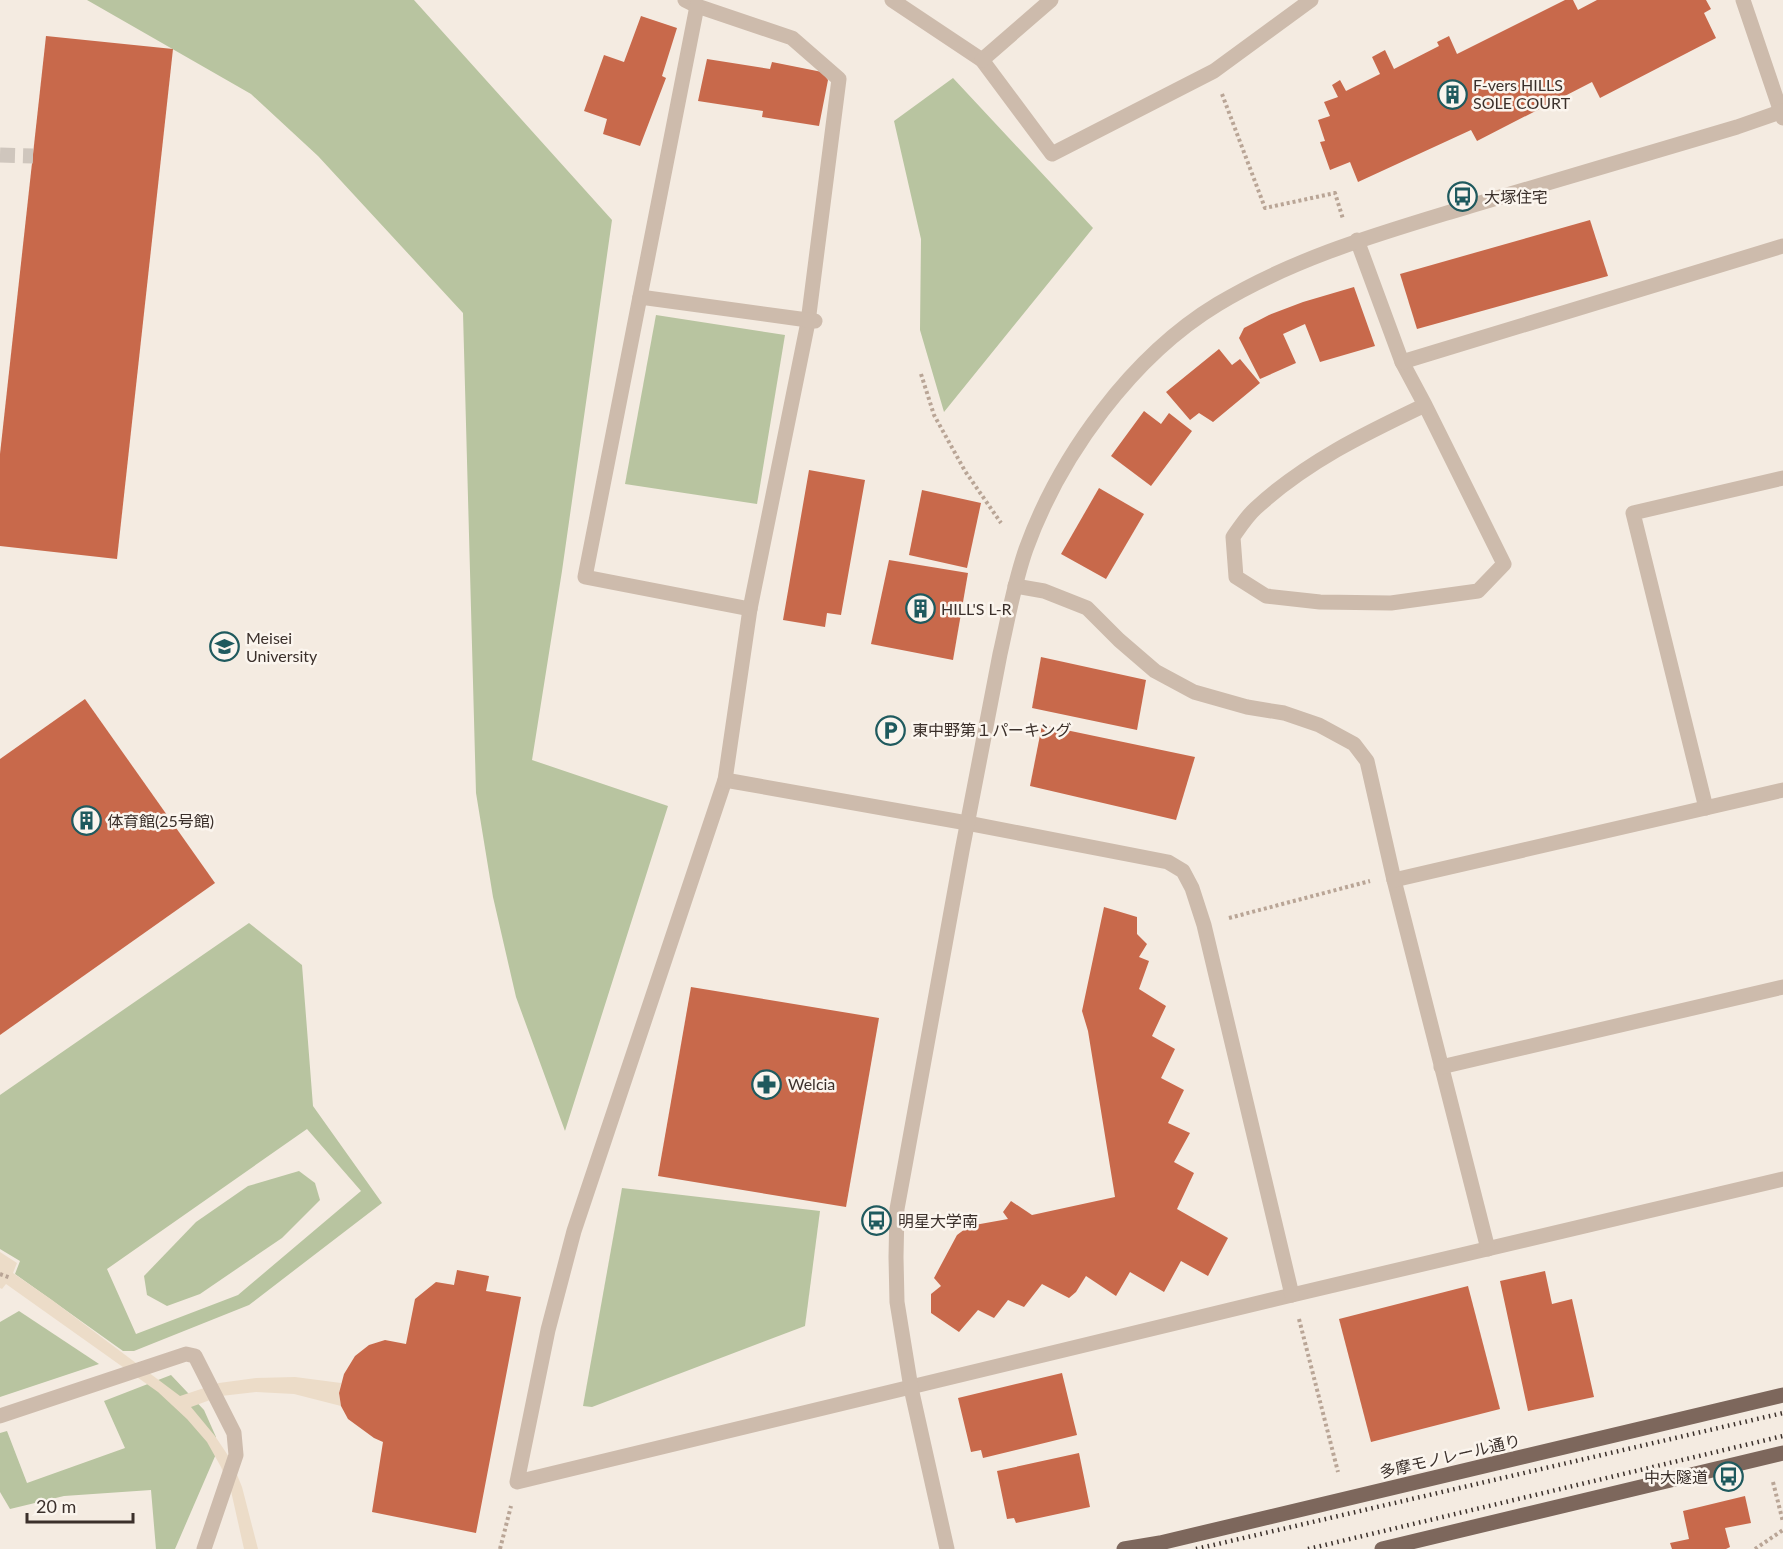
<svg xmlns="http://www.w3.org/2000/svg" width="1783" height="1549" viewBox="0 0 1783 1549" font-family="Lato,'Noto Sans JP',sans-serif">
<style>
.green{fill:#b8c4a0;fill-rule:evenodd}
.plaza{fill:#ecdcc8}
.building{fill:#c8694b}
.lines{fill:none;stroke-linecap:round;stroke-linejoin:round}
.minor-tunnel{stroke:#cfc6bd;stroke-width:15;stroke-dasharray:15 8;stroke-linecap:butt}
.path{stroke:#b9a596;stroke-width:4;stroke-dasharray:3 3;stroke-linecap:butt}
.minor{stroke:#cdbbac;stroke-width:15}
.major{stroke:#7d675c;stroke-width:15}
.rail{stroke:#3b302b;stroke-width:4.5;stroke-dasharray:1.5 4.5;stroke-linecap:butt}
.labels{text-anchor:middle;stroke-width:5;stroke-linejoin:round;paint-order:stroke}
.poi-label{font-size:16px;fill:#3b302b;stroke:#fbf5ee;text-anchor:start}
.street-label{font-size:16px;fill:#3b302b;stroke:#fbf5ee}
</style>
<rect width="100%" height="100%" fill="#f4ebe1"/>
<g class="green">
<polygon points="87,0 414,0 612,220 562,571 532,760 668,806 565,1131 516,997 493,897 476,793 463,313 318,156 251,94"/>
<polygon points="953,78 1093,228 944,412 920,330 921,239 894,121"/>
<polygon points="656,315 785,335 757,504 625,484"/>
<path d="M249,923L302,965L313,1106L382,1203L249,1305L134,1351H123L15,1274L20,1261L0,1249V1095ZM307,1129L361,1191L238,1295L136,1334L107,1269Z"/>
<polygon points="299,1171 315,1183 320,1200 282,1238 200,1294 167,1306 147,1295 144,1276 196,1222 248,1186"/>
<polygon points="622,1188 820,1211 805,1326 592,1407 583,1406"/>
<polygon points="19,1311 99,1364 0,1397 0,1322"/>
<polygon points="171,1375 204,1410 216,1437 216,1454 175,1549 156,1549 151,1490 64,1496 10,1509 0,1492 0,1433 7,1431 27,1483 125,1448 104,1401"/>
</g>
<polygon class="plaza" points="0,1252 17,1263 13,1273 52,1300 180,1396 219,1383 256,1378 295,1377 341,1383 339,1393 341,1406 294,1394 256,1392 221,1396 191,1407 215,1436 231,1460 242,1487 258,1549 244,1549 231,1491 221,1467 207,1442 187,1419 158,1392 6,1284 2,1289 0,1288"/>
<g class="building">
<polygon points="1565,0 1573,0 1578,10 1597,0 1706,0 1711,9 1704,13 1716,38 1600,98 1592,82 1477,141 1471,130 1358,182 1350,162 1330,170 1320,142 1325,141 1318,120 1330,116 1324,102 1338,97 1332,85 1340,80 1346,91 1380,74 1372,57 1385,50 1394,69 1439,46 1437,42 1449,36 1457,54"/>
<polygon points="641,16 677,28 662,76 666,78 640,146 603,134 607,119 584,111 604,55 624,62"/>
<polygon points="46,36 173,49 117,559 0,546 0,454"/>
<polygon points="707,59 770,69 772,62 822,72 828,80 819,126 762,117 763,111 698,101"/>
<polygon points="1590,220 1608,276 1417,329 1400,274"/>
<polygon points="1354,287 1375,346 1320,362 1305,324 1283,334 1296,363 1260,379 1239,338 1244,328 1269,315 1303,302"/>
<polygon points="1219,349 1232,365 1240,359 1260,383 1213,422 1199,413 1190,420 1166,392"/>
<polygon points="1144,411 1161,424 1169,413 1192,431 1151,486 1111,456"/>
<polygon points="809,470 865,480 841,615 827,613 825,627 783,620"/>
<polygon points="1099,488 1144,514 1106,579 1061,554"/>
<polygon points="922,490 981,503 967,568 909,555"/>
<polygon points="889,560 968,573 953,660 871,644"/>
<polygon points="1041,657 1146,680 1137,730 1032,708"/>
<polygon points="85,699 215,883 0,1035 0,759"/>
<polygon points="1042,725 1195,757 1176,820 1030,786"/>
<polygon points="1104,907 1137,917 1137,934 1147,944 1139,957 1149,961 1139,989 1166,1006 1152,1036 1175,1049 1161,1078 1184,1090 1168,1123 1190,1133 1174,1162 1194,1173 1177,1209 1228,1238 1208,1276 1181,1261 1164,1292 1130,1272 1116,1296 1086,1276 1076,1292 1069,1298 1042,1284 1024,1307 1008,1300 994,1318 978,1310 959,1332 931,1313 931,1294 941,1286 934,1278 957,1235 969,1226 1008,1219 1003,1212 1011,1201 1032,1215 1115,1197 1088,1031 1082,1011"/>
<polygon points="691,987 879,1018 846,1207 658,1176"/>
<polygon points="457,1270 489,1276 486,1291 521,1297 476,1533 372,1512 383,1442 374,1438 348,1419 341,1406 339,1393 344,1374 355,1356 369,1345 385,1340 406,1344 415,1299 436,1282 454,1285"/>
<polygon points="1545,1271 1552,1304 1572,1299 1594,1397 1528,1411 1500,1281"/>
<polygon points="1468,1286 1500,1409 1371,1442 1339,1319"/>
<polygon points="1062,1373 1077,1435 983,1458 981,1450 971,1452 958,1398"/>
<polygon points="1079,1453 1090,1507 1016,1523 1014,1518 1007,1519 997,1471"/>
<polygon points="1745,1496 1751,1523 1725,1528 1730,1547 1726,1549 1672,1549 1670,1543 1689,1539 1683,1511"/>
</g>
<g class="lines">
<polyline class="minor-tunnel" points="0,155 33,156"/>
<g class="path">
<polyline points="1222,94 1265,208 1335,193 1343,219"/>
<polyline points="921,374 934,415 965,471 1001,523"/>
<polyline points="1229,918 1370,881"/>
<polyline points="0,1274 11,1278"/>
<polyline points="1299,1319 1338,1472"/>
<polyline points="1773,1482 1783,1522"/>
<polyline points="500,1549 511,1506"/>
<polyline points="1755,1549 1783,1530"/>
</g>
<g class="minor">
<polyline points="685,0 697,6 792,38 839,79 808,322 750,609 725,780 574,1231 548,1330 517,1482 1292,1295 1783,1179"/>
<polyline points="892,0 982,60 1052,154 1214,71 1311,0"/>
<polyline points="1743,0 1783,118"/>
<polyline points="697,6 585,577 750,609"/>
<polyline points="982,60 1051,0"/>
<path d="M1357,240L1402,362L1425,405L1504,564L1478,591L1391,603L1320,602L1266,596L1236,577L1233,537C1240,527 1247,516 1256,508C1306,462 1364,434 1425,405"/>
<polyline points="640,297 815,321"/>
<polyline points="1402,362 1783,246"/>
<polyline points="1015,586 1044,591 1087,608 1119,640 1155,671 1194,692 1247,707 1284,713 1319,725 1354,744 1367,761 1394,880 1488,1249"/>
<polyline points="725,780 967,823 1168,862 1183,871 1192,888 1204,925 1292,1295"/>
<polyline points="1706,808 1633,513 1783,478"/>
<polyline points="1394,880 1783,790"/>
<polyline points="1441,1067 1783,987"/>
<polyline points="0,1416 186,1354 195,1356 234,1433 236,1455 204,1549"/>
<path d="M947,1549L911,1388L897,1302L896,1257L897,1209C919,1090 940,971 962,851C974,786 987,720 1000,654C1008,619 1014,583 1026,549C1060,455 1132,356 1218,304C1298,256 1382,233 1470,206C1559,180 1648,153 1737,127L1783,111"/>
</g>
<g class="major">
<polyline points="1124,1549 1160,1543 1783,1395"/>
<polyline points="1382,1549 1783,1453"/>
</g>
<g class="rail">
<polyline points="1196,1549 1783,1413"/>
<polyline points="1308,1549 1783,1436"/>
</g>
</g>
<defs>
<symbol id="building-ring" viewBox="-11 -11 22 22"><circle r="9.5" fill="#fbf5ee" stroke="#1f5a5e" stroke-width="1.5"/><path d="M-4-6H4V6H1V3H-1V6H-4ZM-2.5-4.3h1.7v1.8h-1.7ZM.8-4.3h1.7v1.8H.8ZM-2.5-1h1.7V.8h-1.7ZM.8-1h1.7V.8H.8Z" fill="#1f5a5e"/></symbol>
<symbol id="bus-ring" viewBox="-11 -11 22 22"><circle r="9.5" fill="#fbf5ee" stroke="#1f5a5e" stroke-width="1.5"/><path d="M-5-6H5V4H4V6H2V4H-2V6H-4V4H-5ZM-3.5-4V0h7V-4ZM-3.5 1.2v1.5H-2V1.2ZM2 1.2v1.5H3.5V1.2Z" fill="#1f5a5e"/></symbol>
<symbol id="university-ring" viewBox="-11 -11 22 22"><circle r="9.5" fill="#fbf5ee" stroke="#1f5a5e" stroke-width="1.5"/><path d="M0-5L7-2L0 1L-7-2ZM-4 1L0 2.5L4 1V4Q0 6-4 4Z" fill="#1f5a5e"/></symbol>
<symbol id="parking-ring" viewBox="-11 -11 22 22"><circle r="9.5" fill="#fbf5ee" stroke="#1f5a5e" stroke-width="1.5"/><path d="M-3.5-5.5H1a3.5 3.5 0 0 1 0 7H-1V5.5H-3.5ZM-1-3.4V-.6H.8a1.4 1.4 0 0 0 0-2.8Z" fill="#1f5a5e"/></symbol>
<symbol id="pharmacy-ring" viewBox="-11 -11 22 22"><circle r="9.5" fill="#fbf5ee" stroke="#1f5a5e" stroke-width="1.5"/><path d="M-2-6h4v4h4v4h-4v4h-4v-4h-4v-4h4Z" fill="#1f5a5e"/></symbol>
</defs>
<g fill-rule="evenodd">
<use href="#building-ring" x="1436" y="78" width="33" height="33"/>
<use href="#bus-ring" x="1446" y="180" width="33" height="33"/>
<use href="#building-ring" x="904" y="592" width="33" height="33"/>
<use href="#university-ring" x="208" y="630" width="33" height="33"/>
<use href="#parking-ring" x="874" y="714" width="33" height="33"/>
<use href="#building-ring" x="70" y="804" width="33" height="33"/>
<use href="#pharmacy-ring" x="750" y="1068" width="33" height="33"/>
<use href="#bus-ring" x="860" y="1204" width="33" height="33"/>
<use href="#bus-ring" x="1712" y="1460" width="33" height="33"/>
</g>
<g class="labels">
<g class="poi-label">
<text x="1473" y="91">F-vers HILLS<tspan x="1473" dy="18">SOLE COURT</tspan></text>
<text x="1484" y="203">大塚住宅</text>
<text x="941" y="615">HILL'S L-R</text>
<text x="246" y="644">Meisei<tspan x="246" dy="18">University</tspan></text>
<text x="912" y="736">東中野第１パーキング</text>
<text x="107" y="827">体育館(25号館)</text>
<text x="788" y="1090">Welcia</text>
<text x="898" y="1227">明星大学南</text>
<text x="1708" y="1483" text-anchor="end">中大隧道</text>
</g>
<g class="street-label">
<text transform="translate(1450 1456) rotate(-13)" y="6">多摩モノレール通り</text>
</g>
</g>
<path d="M27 1513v9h106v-9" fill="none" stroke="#3b302b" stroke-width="3"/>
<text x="36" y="1513" font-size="18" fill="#3b302b" stroke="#fbf5ee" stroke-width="4.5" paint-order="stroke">20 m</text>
</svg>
